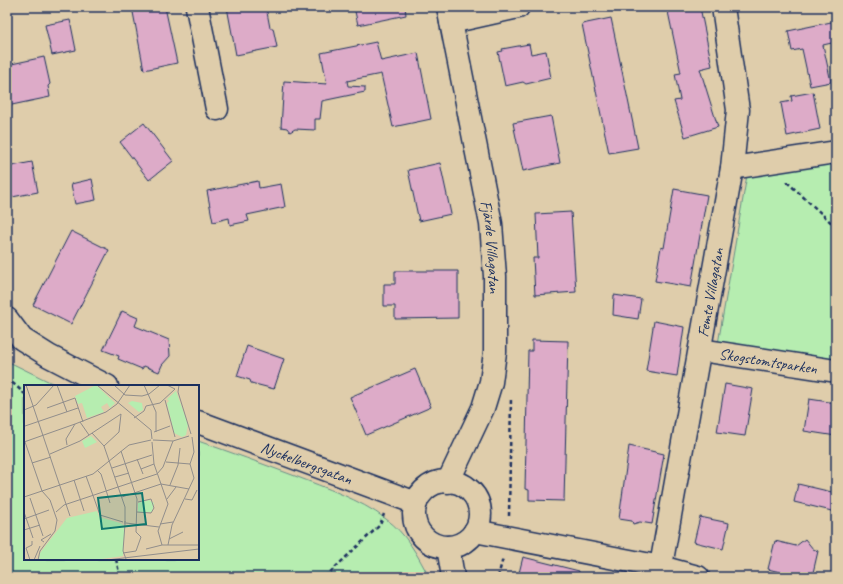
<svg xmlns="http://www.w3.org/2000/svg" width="843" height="584" viewBox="0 0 843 584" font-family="Caveat,sans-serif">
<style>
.green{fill:#b6edb0;stroke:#688e87}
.building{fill:#ddabc8;stroke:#1b2f5e}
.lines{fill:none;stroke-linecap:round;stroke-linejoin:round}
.minor-casing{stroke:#1b2f5e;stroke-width:25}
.path{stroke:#1b2f5e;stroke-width:2.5;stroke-dasharray:4 3;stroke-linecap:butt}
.minor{stroke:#dfcdab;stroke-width:22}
.labels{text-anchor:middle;stroke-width:3.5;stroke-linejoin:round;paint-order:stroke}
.street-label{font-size:16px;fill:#1b2f5e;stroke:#dfcdab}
.inset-road{fill:none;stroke:#918e8c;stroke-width:1}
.view{fill:#0f766e;fill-opacity:0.15;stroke:#0f766e;stroke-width:2}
.inset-edge{fill:none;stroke:#1b2f5e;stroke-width:2}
</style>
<rect width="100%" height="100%" fill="#dfcdab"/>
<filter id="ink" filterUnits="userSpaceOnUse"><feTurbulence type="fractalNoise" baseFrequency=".025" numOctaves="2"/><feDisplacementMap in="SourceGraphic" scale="8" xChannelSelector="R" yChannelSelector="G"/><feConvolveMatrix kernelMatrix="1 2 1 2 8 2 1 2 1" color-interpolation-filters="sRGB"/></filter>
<g filter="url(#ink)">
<g class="green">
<polygon points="836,161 836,362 718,344 747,175"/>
<path d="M7,361L58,386H25V559H198V441C230,452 263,464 295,476C326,488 359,499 386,519C406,533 418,556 429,577H7Z"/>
</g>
<g class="building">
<polygon points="132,7 165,7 177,63 144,70"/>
<polygon points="227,7 266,7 270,28 273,28 277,47 236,55"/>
<polygon points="354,7 405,7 406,15 358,25"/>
<polygon points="667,7 700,7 712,66 700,69 718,127 685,137 674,101 680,100 675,74 681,73"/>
<polygon points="611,18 638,148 609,153 582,24"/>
<polygon points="70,20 76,50 52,55 45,25"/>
<polygon points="836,21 836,42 823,45 831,82 810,86 802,49 792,51 788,31"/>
<polygon points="376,42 381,61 418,53 431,119 393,127 381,74 347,81 348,86 365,87 365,92 322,101 320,119 315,119 315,130 295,129 290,132 287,128 281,127 284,81 327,84 321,53"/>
<polygon points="529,44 531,54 546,51 551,78 526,84 523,82 505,86 498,52 503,51 502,49"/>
<polygon points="44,57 50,84 48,86 50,97 7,106 7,65"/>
<polygon points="813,92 820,129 787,136 781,103 792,101 791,96"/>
<polygon points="551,116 560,163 523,171 513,123"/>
<polygon points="144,123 173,161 149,180 120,142"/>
<polygon points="32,162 38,192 7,198 7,167"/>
<polygon points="440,163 451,214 419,221 408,170"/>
<polygon points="92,179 96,200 75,204 71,184"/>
<polygon points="258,181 259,188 281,184 285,207 247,215 249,221 230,225 229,218 213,222 207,191"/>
<polygon points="674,189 707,195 691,287 655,281 661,247 664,248"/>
<polygon points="571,212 576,292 535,295 533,258 538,258 536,214"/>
<polygon points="71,231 109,250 71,324 33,305"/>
<polygon points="395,271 458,271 458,318 395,319 395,306 384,306 384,284 395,284"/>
<polygon points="614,295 641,299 638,319 613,315"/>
<polygon points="122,311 138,318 135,326 169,340 170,356 162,365 159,372 144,366 142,369 118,359 119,356 103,350"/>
<polygon points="654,321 684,327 677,376 646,371"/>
<polygon points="532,340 568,341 564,501 529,500 529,490 525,489 528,351 532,351"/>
<polygon points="247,346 284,359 274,389 251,383 250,380 237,376"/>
<polygon points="415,369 431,407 366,435 350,397"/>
<polygon points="725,384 753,389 745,436 717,432"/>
<polygon points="809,399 836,403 836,436 804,431"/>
<polygon points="629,446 664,454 652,524 640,522 633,524 632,521 619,519"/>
<polygon points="798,484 836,493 836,512 794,502"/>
<polygon points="700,517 729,523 723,549 694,542"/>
<polygon points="805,539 813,549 818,551 812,577 799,577 768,569 775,541 796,546"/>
<polygon points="523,557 579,571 578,577 518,577"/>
</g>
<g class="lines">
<defs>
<g id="minor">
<polyline points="197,7 217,109"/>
<path id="s1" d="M448,7L491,224L495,276V352L491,382L483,408L448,482"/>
<polyline points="451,22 518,7"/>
<polyline points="732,168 836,152"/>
<polyline points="7,319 22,339 49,356 107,386"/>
<path id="s2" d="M701,350L836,371"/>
<path id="s3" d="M198,422L416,503"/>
<circle cx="447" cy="514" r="33"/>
<polyline points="475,531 661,567 698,577"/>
<polyline points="448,547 453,577"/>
<path id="s4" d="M659,577L732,168L738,110L723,7"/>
</g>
</defs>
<use href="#minor" class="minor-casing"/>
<g class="path">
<polyline points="787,182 836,227"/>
<polyline points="7,378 25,394"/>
<polyline points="509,516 511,397"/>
<polyline points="116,559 120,577"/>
<polyline points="325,577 380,525 384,514"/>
<polyline points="498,577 503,558"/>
</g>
<use href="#minor" class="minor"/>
</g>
</g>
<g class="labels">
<g class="street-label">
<text dy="6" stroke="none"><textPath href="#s1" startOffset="244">Fjärde Villagatan</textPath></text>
<text dy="6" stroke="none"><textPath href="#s4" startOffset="289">Femte Villagatan</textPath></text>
<text dy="6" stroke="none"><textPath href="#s2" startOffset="68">Skogstomtsparken</textPath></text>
<text dy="6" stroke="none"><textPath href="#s3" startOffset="116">Nyckelbergsgatan</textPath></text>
</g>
</g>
<g transform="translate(24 385)">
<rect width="175" height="175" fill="#dfcdab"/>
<path d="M72,0L91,18L86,23L83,18L77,22L80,27L63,33L58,18L54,19L51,11ZM152,6L164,39L162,50L158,52L150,48L143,18L145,16L143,14ZM108,16L118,18L119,25L115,27L104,18ZM67,51L73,57L61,63L58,56ZM125,115L130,118L128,127H114V118ZM73,126L75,132L96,138L101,141L99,171L71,175H15L16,168L43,133Z" fill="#b6edb0"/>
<path class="inset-road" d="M2,0L46,131M33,0L43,27M73,0L127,45L128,54M90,0L101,10L118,11L125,9L136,0M120,0L132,27V47M155,0L154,7L167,49M141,15L151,52M23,23L51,13L59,37M0,25L12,20L30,0M110,33L120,26L122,21L136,18L151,4L143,0M56,37L65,50M1,41L54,23M130,47L146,41M68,48L80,61L101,122V139V136M0,54L18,106L26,115L33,135L31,146L16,166L14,175M129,55L149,56L165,51M0,57L51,39M128,57L130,79L144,119L134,146L138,160M43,60L42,54L51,39L82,27L93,19L106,0M97,66L113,114L112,147L117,152L112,166L99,168M26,69L56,56L97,29L95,47L80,61M113,74L119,89M142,77L166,79M8,78L27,72M88,83L128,70M117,84L130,79M73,85L77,89L86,118M62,91L76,130L99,137M91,92L105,88M50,95L60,126M146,100L154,80L156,63M0,112L69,89L105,60L127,55M98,112L137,99L165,104M6,113L19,151M143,114L152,102M161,114L168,115L173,105M0,127L9,153M32,127L40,120L133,89L139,82L149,56M113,127L127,128L130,123L127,114L114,117M0,134L25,125M102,138L135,142M101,139L99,166L102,174M136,139L149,137M0,145L16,140M145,154L159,147M20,157L17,155L27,149M144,160L148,140L170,93L166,79L170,67L168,52M122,164L138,160H175M6,175L2,163L8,160V156M10,175L16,161M83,175L175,164"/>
<path class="view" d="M118,108L122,139L78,144L74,113Z"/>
<rect width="175" height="175" class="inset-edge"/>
</g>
<rect width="843" height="584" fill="none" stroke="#dfcdab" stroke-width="24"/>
<rect x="12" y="12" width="819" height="560" fill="none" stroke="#1b2f5e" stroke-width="1.5" filter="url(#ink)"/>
</svg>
